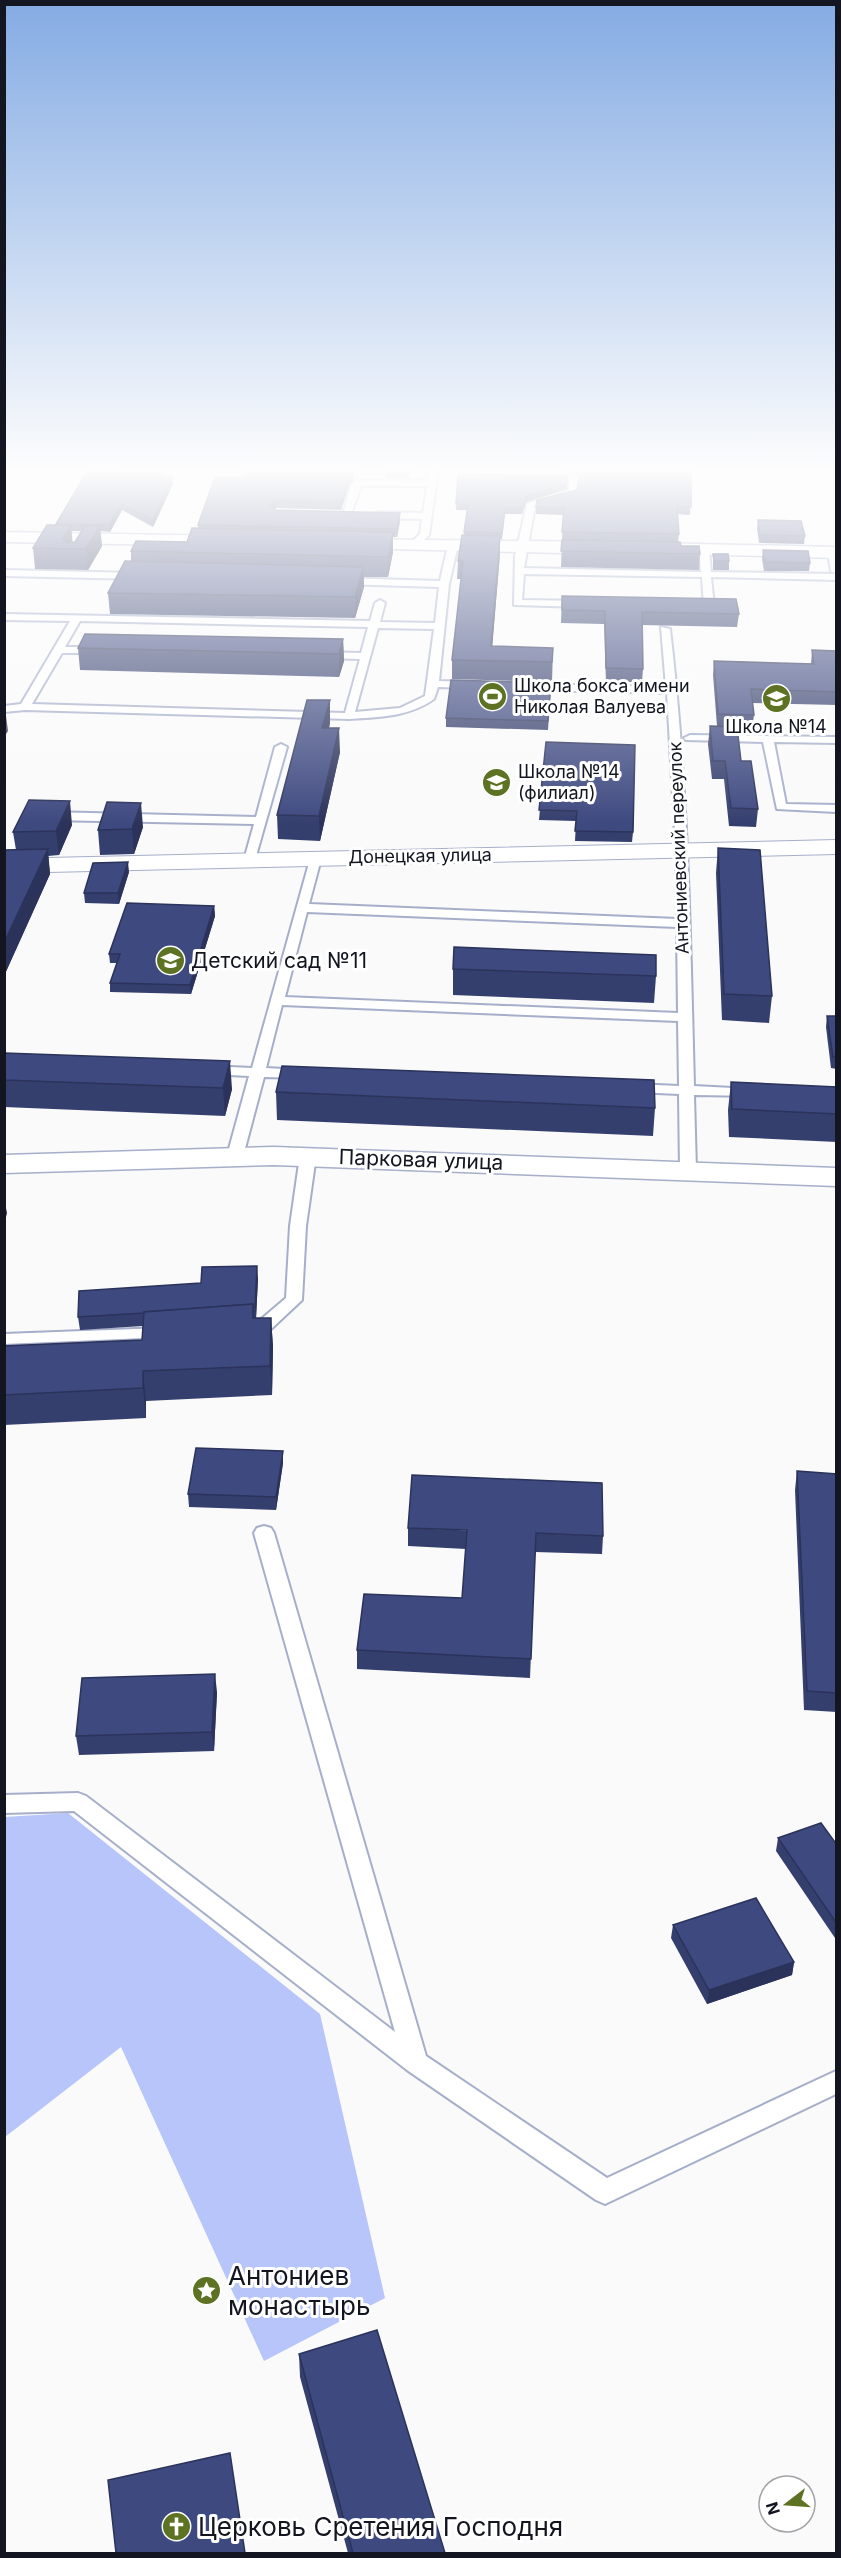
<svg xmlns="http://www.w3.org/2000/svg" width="841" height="2558" viewBox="0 0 841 2558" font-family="Inter,sans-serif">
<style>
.green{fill:#b7c5fb}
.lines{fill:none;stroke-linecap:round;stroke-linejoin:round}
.lane-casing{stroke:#a6aeca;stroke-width:4}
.street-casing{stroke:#a6aeca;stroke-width:2}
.secondary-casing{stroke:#a6aeca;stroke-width:3}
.lane{fill:#fff;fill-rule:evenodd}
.street{fill:#fff;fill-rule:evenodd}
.secondary{fill:#fff;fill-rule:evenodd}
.wall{fill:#353f6e;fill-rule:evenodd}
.shaded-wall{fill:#2b335a}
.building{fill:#3e4980;stroke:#2b335a;stroke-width:1.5}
.labels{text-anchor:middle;stroke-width:6;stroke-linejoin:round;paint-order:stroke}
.far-poi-label{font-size:18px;fill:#131620;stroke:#fff;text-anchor:start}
.far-street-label{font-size:18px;fill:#131620;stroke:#fff}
.poi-label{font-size:21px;fill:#131620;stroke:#fff;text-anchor:start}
.street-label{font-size:21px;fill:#131620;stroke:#fff}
.near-poi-label{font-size:26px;fill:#131620;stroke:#fff;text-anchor:start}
</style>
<rect width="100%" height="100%" fill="#fafafa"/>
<polygon class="green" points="68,1813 320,2014 385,2298 264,2361 121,2047 5,2137 5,1817"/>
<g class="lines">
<defs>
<g id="lane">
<polygon points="434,468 438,471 429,535 417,547 409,545 420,534 422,519 377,518 373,515 377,512 423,513 427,486 361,486 351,514 347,517 343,514 351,486 356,481 428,480 430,471"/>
<polygon points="573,477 577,480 576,495 535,506 524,568 701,572 699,550 704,547 709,550 711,572 836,574 836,580 711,577 714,607 709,610 704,607 702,577 524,574 522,600 584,601 589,604 584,607 514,605 515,556 527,504 569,491 569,480"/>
<path d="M453,542L458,545L449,584L439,681L471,682L476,685L471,688L438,687L434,699C409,717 379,717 349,719L25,710L4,712V706L21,704L70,621L4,620V614L370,621L375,603L380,600L385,603L380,622L435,623L439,587L341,584L336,581L341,578L440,581L448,545ZM80,621L368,627L361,653L321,652L316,655L321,658L360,659L345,713L32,704L62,653H100L105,650L100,647H65ZM378,628L434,629L425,696L400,708L355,712Z"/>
<polygon points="833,550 836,551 836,574 831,571 828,553"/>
<polygon points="4,570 139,573 144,576 139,579 4,576"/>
<path d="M661,627L670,629C688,781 690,933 694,1086L752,1089L757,1090L759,1093L757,1096L694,1095L696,1171L688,1176L680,1171L679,1094L634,1092L627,1088L634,1084L679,1086L678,1021L282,1005L266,1068L302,1070L309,1074L302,1078L264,1077L243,1156L235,1161L230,1159L227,1156L249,1076L208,1074L201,1070L208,1066L252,1068L311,856H319L321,859L309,904L677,919L676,850L667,693L530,690L525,687L530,684L666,687ZM307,912L677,927L678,1013L285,997Z"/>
<polygon points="690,735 836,737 836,743 774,742 786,804 836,805 836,812 777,809 763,742 686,740 684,738"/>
<polygon points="281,744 287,747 254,863 246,863 244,860 254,824 49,820 43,816 49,812 256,817 275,747"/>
<polygon points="308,1151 316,1156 306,1226 302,1300 270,1330 245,1331 243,1327 245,1323 259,1321 286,1298 290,1226 300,1156"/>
<polygon points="162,1328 171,1333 168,1337 4,1344 4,1334"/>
<polygon points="264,1526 271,1528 274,1533 426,2056 607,2178 836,2071 836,2094 605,2204 596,2200 407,2070 74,1811 4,1813 4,1795 78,1793 86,1796 395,2032 254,1533 257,1528"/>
</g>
<polygon id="street" points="836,840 836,854 4,873 4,859"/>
<g id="secondary">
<polygon points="4,532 231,536 240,541 231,546 4,542"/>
<polygon points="348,539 606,542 615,548 606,554 342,548 339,544"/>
<polygon points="654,543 836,547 836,558 647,553 645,549 647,545"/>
<polygon points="274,1147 836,1168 836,1186 274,1165 4,1173 4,1155"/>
</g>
</defs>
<use href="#lane" class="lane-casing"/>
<use href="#street" class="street-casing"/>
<use href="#secondary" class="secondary-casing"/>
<use href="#lane" class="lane"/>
<use href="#street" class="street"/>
<use href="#secondary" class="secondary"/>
</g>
<g class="wall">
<polygon points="411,466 408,478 385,478 385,471"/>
<polygon points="544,466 691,466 690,515 677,514 679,534 678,542 681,546 700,554 699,570 561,567 563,515 536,514 536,507 577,490 579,476"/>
<polygon points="458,474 567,489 526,502 522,514 505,514 502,539 500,539 500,554 492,647 553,648 552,682 452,679 452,660 461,579 457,579 458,561 464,535 467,510 456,510"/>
<path d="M166,477L173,484L153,527L122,510L110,532L100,531L102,546L88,570L35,569L33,548L56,525V524ZM71,531H82L75,542H72Z"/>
<polygon points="215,477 354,480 349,485 341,510 276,508 274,509 276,510 400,513 400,521 397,537 393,537 393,552 388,577 364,577 364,587 355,618 110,614 108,593 131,561 131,551 187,542 198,528 198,525"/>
<polygon points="758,520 805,536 804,544 759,543 757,528"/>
<polygon points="763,550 810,563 809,571 764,571 762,559"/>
<polygon points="713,554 729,561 729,570 713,570"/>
<polygon points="562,596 739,614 737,627 642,625 643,669 642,682 606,682 604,624 561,623"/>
<polygon points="343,639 344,661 339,677 80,670 78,648"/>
<polygon points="812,650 837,651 837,705 752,703 754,715 752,729 737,728 741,761 758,809 756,827 729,826 724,779 712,779 708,744 710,726 717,726 713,675 714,661 811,664"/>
<polygon points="551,683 548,730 446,727 446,718"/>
<polygon points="330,700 330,723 329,728 340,752 320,841 278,839 277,815"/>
<polygon points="546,742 633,832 632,842 575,841 576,821 539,820"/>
<polygon points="72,825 59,855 48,856 50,874 4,976 4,850 16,850 13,832"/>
<polygon points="143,827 134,854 100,855 98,830"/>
<polygon points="718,848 772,996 769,1023 722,1020 716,873"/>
<polygon points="129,872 119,904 85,903 84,893"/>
<polygon points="214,906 215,916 191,994 110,992 110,983 117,963 110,963 109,954"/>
<polygon points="453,969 656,976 654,1003 453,995"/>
<polygon points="827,1016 837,1016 837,1069 831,1068 826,1027"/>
<polygon points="4,1053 232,1089 225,1116 4,1107"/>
<polygon points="731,1082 837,1087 837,1142 729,1137 728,1110"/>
<polygon points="276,1092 655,1108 653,1136 277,1120"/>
<polygon points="258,1278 256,1318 271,1318 273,1347 272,1395 146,1401 146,1418 4,1425 4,1346 142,1340 143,1326 80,1330 78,1317 201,1283"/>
<polygon points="283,1463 276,1510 189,1507 188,1494"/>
<polygon points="797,1471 837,1474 837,1712 804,1710 795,1490"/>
<polygon points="408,1528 603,1536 602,1554 535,1552 530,1678 357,1669 357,1650 462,1598 466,1549 408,1546"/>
<polygon points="217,1692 214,1751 79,1755 76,1736"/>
<polygon points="778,1838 837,1845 837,1941 776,1851"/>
<polygon points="673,1925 794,1962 792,1975 707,2004 671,1938"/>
<polygon points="299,2354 445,2553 348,2553 300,2377"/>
</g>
<g class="shaded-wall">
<polygon points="410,466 411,466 408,478 408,471"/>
<polygon points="353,472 354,480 349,485 341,510 341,502 349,477"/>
<polygon points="172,477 173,484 153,527 153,520"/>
<polygon points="567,484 567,489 526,502 522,514 523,508 526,496"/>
<polygon points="276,500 276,508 270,513 269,505"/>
<polygon points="122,504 122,510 110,532 109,525"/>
<polygon points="400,513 400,521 397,537 397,529"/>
<polygon points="71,525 73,546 71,549 63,539"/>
<polygon points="100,526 102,546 88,570 86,549"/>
<polygon points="393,532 393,552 388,577 388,557"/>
<polygon points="500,536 500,554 491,661 491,646"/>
<polygon points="363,567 364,587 355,618 355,597"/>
<polygon points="343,639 344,661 339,677 339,654"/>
<polygon points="330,700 330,723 323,751 322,728"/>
<polygon points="5,708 8,731 4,737"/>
<polygon points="339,728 340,752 320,841 319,816"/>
<polygon points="70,801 72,825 59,855 56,831"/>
<polygon points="141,803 143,827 134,854 132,829"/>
<polygon points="48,849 50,874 4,976 4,943"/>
<polygon points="128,862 129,872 119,904 118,893"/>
<polygon points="214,906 215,916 191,994 190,985"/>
<polygon points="230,1061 232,1089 225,1116 223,1088"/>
<polygon points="4,1198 7,1213 4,1225"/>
<polygon points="257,1266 258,1278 256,1319 255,1307"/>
<polygon points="271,1318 273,1347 272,1395 270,1366"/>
<polygon points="143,1371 146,1401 146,1418 143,1388"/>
<polygon points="283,1451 283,1463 276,1510 276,1497"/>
<polygon points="215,1674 217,1692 214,1751 212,1732"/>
<polygon points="794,1962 792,1975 707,2004 709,1990"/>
</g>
<g class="building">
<polygon points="386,466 410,466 408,471 385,471"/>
<polygon points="568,466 691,466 691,507 677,507 679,534 562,532 564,508 536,507 537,500 577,490 580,473 594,474"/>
<polygon points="245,471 353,472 349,477 341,502 276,500 269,505 276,510 400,513 397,529 198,525 215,477 241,477"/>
<polygon points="87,472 166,473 164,477 172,477 153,520 122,504 109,525 56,524"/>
<polygon points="458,474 567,475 567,484 526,496 523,508 505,508 502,533 464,532 468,505 456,504"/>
<polygon points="758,520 801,521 805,536 760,535"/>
<polygon points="47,525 71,525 63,539 67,543 75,542 85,526 100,526 86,549 33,548"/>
<polygon points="192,528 393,532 388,557 131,551 136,541 187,542"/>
<polygon points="462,535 500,536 491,646 553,648 552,662 452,660 463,561 458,561"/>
<polygon points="562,540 680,542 681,546 699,546 700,554 561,551"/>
<polygon points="763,550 808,551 810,563 765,562"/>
<polygon points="713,554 728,554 729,561 714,561"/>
<polygon points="125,561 363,567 355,597 108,593"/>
<polygon points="562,596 736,599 739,614 642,612 643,669 606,668 605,611 562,610"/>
<polygon points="85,634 343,639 339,654 78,648"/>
<polygon points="812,650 837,651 837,692 751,689 754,715 718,714 714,661 814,664"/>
<polygon points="451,680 551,683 548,721 446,718"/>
<polygon points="307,700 330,700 322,728 339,728 319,816 277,815"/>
<polygon points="710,726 737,727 741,761 751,761 758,809 731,808 725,761 713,761"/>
<polygon points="546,742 635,745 633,832 575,831 577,811 539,810"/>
<polygon points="29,800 70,801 56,831 13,832"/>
<polygon points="107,802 141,803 132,829 98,830"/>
<polygon points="718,848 760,850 772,996 724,994"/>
<polygon points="48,849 4,943 4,850"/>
<polygon points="128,862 118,893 84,893 93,863"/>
<polygon points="127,903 214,906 190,985 110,983 120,954 109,954"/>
<polygon points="454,947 656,955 656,976 453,969"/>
<polygon points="827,1016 837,1016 837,1057 833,1057"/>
<polygon points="4,1053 230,1061 223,1088 4,1080"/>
<polygon points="282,1066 654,1080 655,1108 276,1092"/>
<polygon points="731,1082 837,1087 837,1114 732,1109"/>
<polygon points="257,1266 255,1307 253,1307 253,1304 144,1312 144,1313 78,1317 79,1291 201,1283 202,1267"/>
<polygon points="253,1304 253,1318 271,1318 270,1366 143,1371 143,1388 4,1395 4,1346 142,1340 144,1312"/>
<polygon points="196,1448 283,1451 276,1497 188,1494"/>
<polygon points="797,1471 837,1474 837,1693 807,1691"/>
<polygon points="412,1475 602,1483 603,1536 536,1533 531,1659 357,1650 364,1594 462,1598 467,1530 408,1528"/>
<polygon points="215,1674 212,1732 76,1736 82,1678"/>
<polygon points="821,1823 837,1845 837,1924 778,1838"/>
<polygon points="756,1898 794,1962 709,1990 673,1925"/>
<polygon points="377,2330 445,2553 353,2553 299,2354"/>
<polygon points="230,2453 245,2553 116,2553 108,2480"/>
</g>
<linearGradient id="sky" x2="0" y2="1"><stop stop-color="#84abe3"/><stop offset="0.57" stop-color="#fdfdfd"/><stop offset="1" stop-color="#fdfdfd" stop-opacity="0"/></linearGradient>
<rect width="841" height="824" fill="url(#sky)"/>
<defs>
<symbol id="stadium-disc" viewBox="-11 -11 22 22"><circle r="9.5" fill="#5d7222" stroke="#fff"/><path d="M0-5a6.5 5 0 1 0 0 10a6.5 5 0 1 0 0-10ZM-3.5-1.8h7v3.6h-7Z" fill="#fff"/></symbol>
<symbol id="school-disc" viewBox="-11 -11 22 22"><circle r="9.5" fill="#5d7222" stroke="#fff"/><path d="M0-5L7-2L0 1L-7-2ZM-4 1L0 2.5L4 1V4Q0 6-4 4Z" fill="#fff"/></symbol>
<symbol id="sight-disc" viewBox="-11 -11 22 22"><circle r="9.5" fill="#5d7222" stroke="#fff"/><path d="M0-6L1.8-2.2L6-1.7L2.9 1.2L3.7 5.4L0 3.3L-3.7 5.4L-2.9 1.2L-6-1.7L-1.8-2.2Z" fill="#fff"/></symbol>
<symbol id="church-disc" viewBox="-11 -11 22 22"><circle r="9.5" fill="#5d7222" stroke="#fff"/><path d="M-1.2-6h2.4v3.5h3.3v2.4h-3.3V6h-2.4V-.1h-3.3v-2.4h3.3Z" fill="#fff"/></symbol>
</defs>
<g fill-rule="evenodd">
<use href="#stadium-disc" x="476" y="680" width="33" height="33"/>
<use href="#school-disc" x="760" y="682" width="33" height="33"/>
<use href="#school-disc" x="480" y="766" width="33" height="33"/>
<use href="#school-disc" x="154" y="944" width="33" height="33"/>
<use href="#sight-disc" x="190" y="2274" width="33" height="33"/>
<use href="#church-disc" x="160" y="2510" width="33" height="33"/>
</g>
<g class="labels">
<g class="far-poi-label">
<text x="514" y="692">Школа бокса имени<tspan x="514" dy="21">Николая Валуева</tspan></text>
<text x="776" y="733" text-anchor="middle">Школа №14</text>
<text x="518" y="778">Школа №14<tspan x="518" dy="21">(филиал)</tspan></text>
</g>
<g class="far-street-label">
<text transform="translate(679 848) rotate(-92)" y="6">Антониевский переулок</text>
<text transform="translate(420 856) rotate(-1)" y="6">Донецкая улица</text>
</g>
<g class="poi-label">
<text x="191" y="968">Детский сад №11</text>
</g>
<g class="street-label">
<text transform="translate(421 1160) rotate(2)" y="7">Парковая улица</text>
</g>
<g class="near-poi-label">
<text x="228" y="2285">Антониев<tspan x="228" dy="30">монастырь</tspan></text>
<text x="198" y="2536">Церковь Сретения Господня</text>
</g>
</g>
<rect width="841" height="2558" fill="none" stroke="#131620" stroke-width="12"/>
<g transform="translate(787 2504) rotate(253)"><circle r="28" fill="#ffffff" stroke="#a1a2a6" stroke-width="1.5"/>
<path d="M0-4.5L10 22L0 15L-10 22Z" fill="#5d7222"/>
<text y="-9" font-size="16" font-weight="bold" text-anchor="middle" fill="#131620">N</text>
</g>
</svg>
